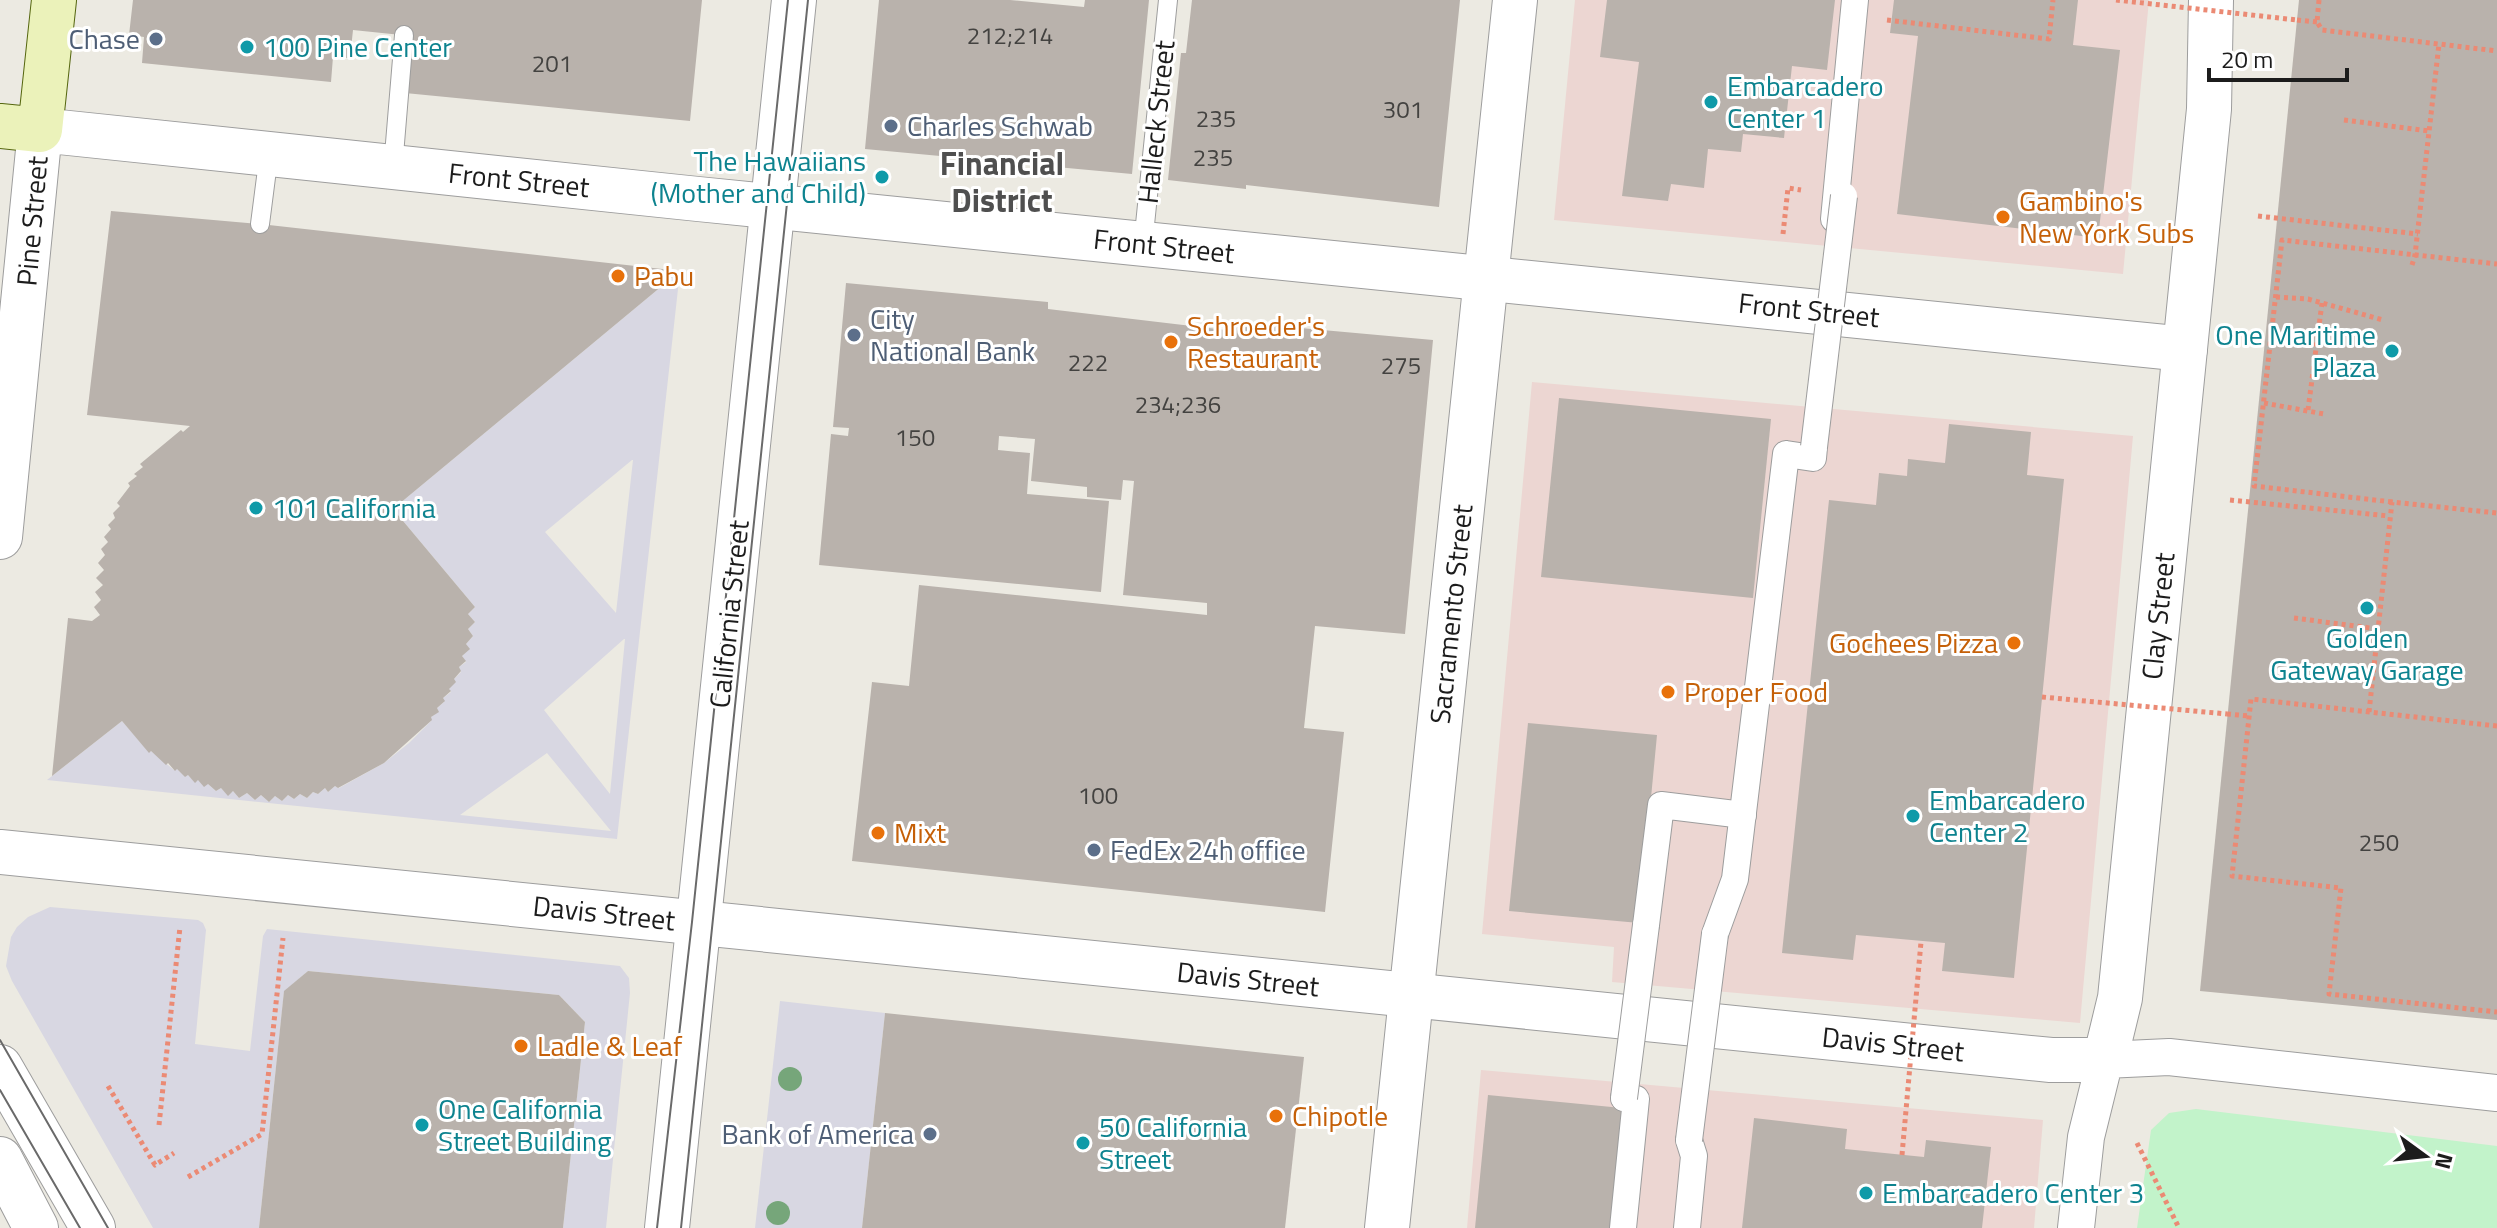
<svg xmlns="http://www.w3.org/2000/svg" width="2497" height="1228" viewBox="0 0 2497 1228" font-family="'Titillium Web',sans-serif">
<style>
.commercial{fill:#ecd6d2}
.park{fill:#c2f3ca}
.plaza{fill:#d8d7e2;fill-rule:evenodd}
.building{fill:#b9b2ac}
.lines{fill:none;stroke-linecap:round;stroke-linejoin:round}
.service-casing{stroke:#9d9d9d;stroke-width:20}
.pedestrian-casing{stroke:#9d9d9d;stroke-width:28}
.minor-casing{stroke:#9d9d9d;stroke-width:38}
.tertiary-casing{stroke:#9d9d9d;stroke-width:46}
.secondary-casing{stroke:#55660f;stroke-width:46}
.path{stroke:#eb8a74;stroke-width:5;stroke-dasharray:4 4;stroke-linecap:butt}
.service{stroke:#fff;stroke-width:18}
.pedestrian{stroke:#fff;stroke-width:26}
.minor{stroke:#fff;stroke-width:36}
.tertiary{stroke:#fff;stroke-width:44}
.secondary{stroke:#ebf2ba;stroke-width:44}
.tram{stroke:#6a6a6a;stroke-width:2}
.pedestrian-bridge-casing{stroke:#9d9d9d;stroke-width:28;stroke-linecap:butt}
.path-bridge{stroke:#eb8a74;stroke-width:5;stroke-dasharray:4 4;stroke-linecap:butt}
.pedestrian-bridge{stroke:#fff;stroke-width:26}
.tree{fill:#76a67a}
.service-dot{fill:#5c6f8a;stroke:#fff;stroke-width:3}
.culture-dot{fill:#0f9aa8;stroke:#fff;stroke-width:3}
.food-dot{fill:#e8710a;stroke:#fff;stroke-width:3}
.labels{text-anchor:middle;stroke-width:6;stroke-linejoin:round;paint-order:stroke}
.number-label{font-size:24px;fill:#434240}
.service-label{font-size:28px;fill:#4e5e75;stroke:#fff;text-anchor:start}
.culture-label{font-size:28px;fill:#0d838f;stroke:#fff;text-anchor:start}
.street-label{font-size:28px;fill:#1c1c1c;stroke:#fff}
.food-label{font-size:28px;fill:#c56008;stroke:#fff;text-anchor:start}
.quarter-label{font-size:32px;font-weight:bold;fill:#4f4f4f;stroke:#fff}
</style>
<rect width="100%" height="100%" fill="#eceae2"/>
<g class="commercial">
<polygon points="1575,0 2149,0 2123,274 1554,220"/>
<polygon points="1532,382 2133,436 2080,1023 1612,982 1614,947 1482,934"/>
<polygon points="1481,1070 2043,1120 2034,1228 1467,1228"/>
</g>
<polygon class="park" points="2196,1109 2497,1146 2497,1228 2137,1228 2151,1130 2169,1113"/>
<g class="plaza">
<path d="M680,271L617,839L47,780L122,721L149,752L151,751L174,770L177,769L185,776L188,775L195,782L198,780L208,784L216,791L221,788L228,795L233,791L239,798L247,793L255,800L261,795L269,802L275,796L282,801L288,795L294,799L300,794L307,798L313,792L318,794L325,788L328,792L335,786L339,788L384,763L409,743L431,721V717L438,712L437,708L444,702L443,698L451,692L449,689L454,679L461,672L459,667L466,662L462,656L469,649L466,644L473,636L468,629L475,622L468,614L475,607L393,509ZM632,460H633L616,613L545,532ZM624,639H625L610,794L544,710ZM547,753L611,831L460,815Z"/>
<polygon points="50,907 198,920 203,923 206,930 195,1044 250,1051 263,936 267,929 620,966 629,978 630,993 606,1228 563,1228 585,1022 559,995 308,971 284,992 259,1228 153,1228 12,981 6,966 11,937 17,927 28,917"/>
<polygon points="780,1001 885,1013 862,1228 755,1228"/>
</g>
<g class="building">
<polygon points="133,0 702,0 690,121 405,93 411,36 353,30 350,58 333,57 331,82 142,63 144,37 129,35"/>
<polygon points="879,0 1010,0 1084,7 1085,0 1149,0 1132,174 865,149"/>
<polygon points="1192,0 1460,0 1439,207 1246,185 1246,189 1168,180 1181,53 1186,53"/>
<polygon points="1607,0 1835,0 1827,70 1792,66 1784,138 1743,134 1741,152 1708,149 1704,188 1671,184 1668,201 1622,196 1639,62 1600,57"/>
<polygon points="1894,0 2078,0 2073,45 2120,50 2098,238 1897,214 1918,36 1890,33"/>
<polygon points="2299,0 2497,0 2497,1020 2200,991"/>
<polygon points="111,211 260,224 680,271 393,509 475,607 468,614 475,622 468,629 473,636 466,644 470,649 462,656 466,661 459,667 461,671 454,679 456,682 449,689 451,691 443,698 445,701 437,708 439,712 431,717 432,720 384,763 338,788 335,786 328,792 325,788 318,794 313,792 307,798 300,794 294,799 288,795 282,801 275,796 269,802 261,795 255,800 247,793 239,798 233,791 228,796 221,788 216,791 208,784 204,787 198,780 195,783 188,775 185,777 177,769 175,771 168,763 166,765 151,751 149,753 122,721 52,776 68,618 92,621 100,615 94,607 101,600 95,592 103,585 96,578 104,570 98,563 105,555 101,549 108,542 104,537 111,529 108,525 115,518 113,513 120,506 117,503 130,486 128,483 137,476 134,474 143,467 140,464 181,430 183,432 190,426 87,415"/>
<polygon points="846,283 1048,302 1048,309 1234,331 1235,322 1433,340 1405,634 1315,626 1304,728 1344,732 1325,912 852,861 872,682 909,686 919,585 1207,615 1207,603 1123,595 1134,481 1123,480 1121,500 1087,497 1087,487 1031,481 1035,439 999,436 998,450 1030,453 1027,494 1109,501 1101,592 819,565 831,434 848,436 849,428 833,427"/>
<polygon points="1559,398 1771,419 1753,598 1541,577"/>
<polygon points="1949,424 2031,432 2027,475 2064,479 2014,978 1942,971 1945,943 1856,935 1853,960 1782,953 1829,500 1876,505 1879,473 1907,476 1908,459 1945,463"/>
<polygon points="1528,723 1657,735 1639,923 1509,911"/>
<polygon points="308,971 559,995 585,1022 563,1228 259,1228 284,991"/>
<polygon points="885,1013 1304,1057 1285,1228 862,1228"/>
<polygon points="1488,1095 1622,1108 1610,1228 1475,1228"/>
<polygon points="1754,1118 1847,1129 1845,1149 1924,1157 1926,1140 1991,1147 1982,1228 1742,1228"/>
</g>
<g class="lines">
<defs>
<g id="service">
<polyline points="393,167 404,35"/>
<polyline points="260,224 269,154"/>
<polyline points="1143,244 1168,0"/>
</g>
<g id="pedestrian">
<polyline points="1834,219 1855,0"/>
<polyline points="1646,925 1661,805 1743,815"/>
<polyline points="1715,934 1735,879 1786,454 1813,458 1814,447"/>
<polyline points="1623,1228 1636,1099 1624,1098"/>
<polyline points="1687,1228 1694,1156 1689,1140"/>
</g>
<polyline id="minor" points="2076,1228 2086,1137 2105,1060 2169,1057 2497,1093"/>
<g id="tertiary">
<polyline points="0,537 40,130 698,199 2185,349"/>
<polyline points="0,852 2051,1060 2105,1060 2120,998 2209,109 2211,0"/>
<polyline points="0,1067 93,1228"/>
<polyline points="0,1159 36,1228"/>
<polyline points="667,1228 794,0"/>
<polyline points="1387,1228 1515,0"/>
</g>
<polyline id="secondary" points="0,126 40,130 54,0"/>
</defs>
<use href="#service" class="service-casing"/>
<use href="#pedestrian" class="pedestrian-casing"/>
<use href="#minor" class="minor-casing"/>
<use href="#tertiary" class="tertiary-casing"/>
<use href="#secondary" class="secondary-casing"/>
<g class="path">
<polyline points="2319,0 2317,22 2322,30 2497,51"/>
<polyline points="1887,20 2049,39 2053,0"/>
<polyline points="2297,20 2317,22"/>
<polyline points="2344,120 2429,131"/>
<polyline points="2258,216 2418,234"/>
<polyline points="1783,234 1788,188 1801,190"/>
<polyline points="2412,265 2415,255 2439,44"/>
<polyline points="2276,297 2308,299 2383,320"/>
<polyline points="2264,403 2324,414"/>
<polyline points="2308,410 2322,303"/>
<polyline points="2230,500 2389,516"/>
<polyline points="2392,502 2254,486 2282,240 2497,264"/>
<polyline points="2294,618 2378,629"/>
<polyline points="2369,712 2392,502 2497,513"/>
<polyline points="2227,714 2249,716"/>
<polyline points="2497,726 2251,699 2232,876 2341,888 2329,994 2497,1012"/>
<polyline points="108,1086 155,1165 174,1153"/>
<polyline points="159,1125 180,927"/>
<polyline points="2137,1143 2179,1228"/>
<polyline points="188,1177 262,1134 283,938"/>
</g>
<use href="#service" class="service"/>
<use href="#pedestrian" class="pedestrian"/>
<use href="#minor" class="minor"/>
<use href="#tertiary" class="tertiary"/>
<use href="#secondary" class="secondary"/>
<g class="tram">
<polyline points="0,1040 108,1228"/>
<polyline points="0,1090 80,1228"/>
<polyline points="657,1228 692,922 788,0"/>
<polyline points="681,1228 808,0"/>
</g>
<defs>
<g id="pedestrian-bridge">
<polyline points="1814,447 1844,196"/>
<polyline points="1624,1098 1646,925"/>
<polyline points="1689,1140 1715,934"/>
</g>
</defs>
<use href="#pedestrian-bridge" class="pedestrian-bridge-casing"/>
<g class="path-bridge">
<polyline points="2116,0 2297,20"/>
<polyline points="2042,697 2227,714"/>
<polyline points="1902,1155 1921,942"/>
</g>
<use href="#pedestrian-bridge" class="pedestrian-bridge"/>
</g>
<g class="tree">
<circle cx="790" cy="1079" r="12"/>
<circle cx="778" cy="1213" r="12"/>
</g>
<g class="service-dot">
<circle cx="156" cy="39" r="8"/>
<circle cx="891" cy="126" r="8"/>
<circle cx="854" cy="335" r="8"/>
<circle cx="1094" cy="850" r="8"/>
<circle cx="930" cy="1134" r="8"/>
</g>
<g class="culture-dot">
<circle cx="247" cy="47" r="8"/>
<circle cx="1711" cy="102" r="8"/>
<circle cx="882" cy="177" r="8"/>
<circle cx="2392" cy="351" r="8"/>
<circle cx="256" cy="508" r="8"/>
<circle cx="2367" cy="608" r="8"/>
<circle cx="1913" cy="816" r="8"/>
<circle cx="422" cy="1125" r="8"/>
<circle cx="1083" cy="1143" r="8"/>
<circle cx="1866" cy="1193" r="8"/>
</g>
<g class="food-dot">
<circle cx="2003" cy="217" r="8"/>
<circle cx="618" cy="276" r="8"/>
<circle cx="1171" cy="342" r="8"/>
<circle cx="2014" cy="643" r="8"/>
<circle cx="1668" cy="692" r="8"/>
<circle cx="878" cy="833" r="8"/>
<circle cx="521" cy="1046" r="8"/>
<circle cx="1276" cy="1116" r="8"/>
</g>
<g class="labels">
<g class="number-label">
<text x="1010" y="44">212;214</text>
<text x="552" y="72">201</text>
<text x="1403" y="118">301</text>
<text x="1216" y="127">235</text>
<text x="1213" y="166">235</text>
<text x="1088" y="371">222</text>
<text x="1401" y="374">275</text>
<text x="1178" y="413">234;236</text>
<text x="915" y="446">150</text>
<text x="1098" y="804">100</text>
<text x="2379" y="851">250</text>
</g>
<g class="service-label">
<text x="140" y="49" text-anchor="end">Chase</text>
<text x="907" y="136">Charles Schwab</text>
<text x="870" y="329">City<tspan x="870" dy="32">National Bank</tspan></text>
<text x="1110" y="860">FedEx 24h office</text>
<text x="914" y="1144" text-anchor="end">Bank of America</text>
</g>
<g class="culture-label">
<text x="263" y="57">100 Pine Center</text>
<text x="1727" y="96">Embarcadero<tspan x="1727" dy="32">Center 1</tspan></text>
<text x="866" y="171" text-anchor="end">The Hawaiians<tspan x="866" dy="32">(Mother and Child)</tspan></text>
<text x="2376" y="345" text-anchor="end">One Maritime<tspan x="2376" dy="32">Plaza</tspan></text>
<text x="272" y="518">101 California</text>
<text x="2367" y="648" text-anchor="middle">Golden<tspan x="2367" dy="32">Gateway Garage</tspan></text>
<text x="1929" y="810">Embarcadero<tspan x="1929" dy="32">Center 2</tspan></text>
<text x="438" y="1119">One California<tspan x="438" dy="32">Street Building</tspan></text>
<text x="1099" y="1137">50 California<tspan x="1099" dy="32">Street</tspan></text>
<text x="1882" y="1203">Embarcadero Center 3</text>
</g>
<g class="street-label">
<text transform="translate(1156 122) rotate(-84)" y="10">Halleck Street</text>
<text transform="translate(519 180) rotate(6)" y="10">Front Street</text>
<text transform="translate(32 221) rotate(-85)" y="10">Pine Street</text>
<text transform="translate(1164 246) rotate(6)" y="10">Front Street</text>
<text transform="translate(1809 310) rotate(6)" y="10">Front Street</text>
<text transform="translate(729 614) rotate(-84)" y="10">California Street</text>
<text transform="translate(1451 614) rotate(-84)" y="10">Sacramento Street</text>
<text transform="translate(2158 616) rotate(-84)" y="10">Clay Street</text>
<text transform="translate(604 913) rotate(6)" y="10">Davis Street</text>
<text transform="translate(1248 979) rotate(6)" y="10">Davis Street</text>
<text transform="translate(1893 1044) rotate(6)" y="10">Davis Street</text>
</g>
<g class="food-label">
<text x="2019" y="211">Gambino's<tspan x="2019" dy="32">New York Subs</tspan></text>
<text x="634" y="286">Pabu</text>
<text x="1187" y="336">Schroeder's<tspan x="1187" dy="32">Restaurant</tspan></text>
<text x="1998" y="653" text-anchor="end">Gochees Pizza</text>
<text x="1684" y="702">Proper Food</text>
<text x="894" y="843">Mixt</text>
<text x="537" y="1056">Ladle &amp; Leaf</text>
<text x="1292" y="1126">Chipotle</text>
</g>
<g class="quarter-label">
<text x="1002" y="175">Financial<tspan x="1002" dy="37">District</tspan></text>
</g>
</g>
<g transform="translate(2425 1156) rotate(105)" stroke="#ffffff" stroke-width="6" paint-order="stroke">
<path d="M0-6L14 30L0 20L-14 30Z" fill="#1c1c1c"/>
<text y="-12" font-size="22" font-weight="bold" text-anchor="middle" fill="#1c1c1c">N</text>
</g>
<path d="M2209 68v12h138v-12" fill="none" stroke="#1c1c1c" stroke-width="4"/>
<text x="2221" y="68" font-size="24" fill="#1c1c1c" stroke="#ffffff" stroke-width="6" paint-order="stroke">20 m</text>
</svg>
